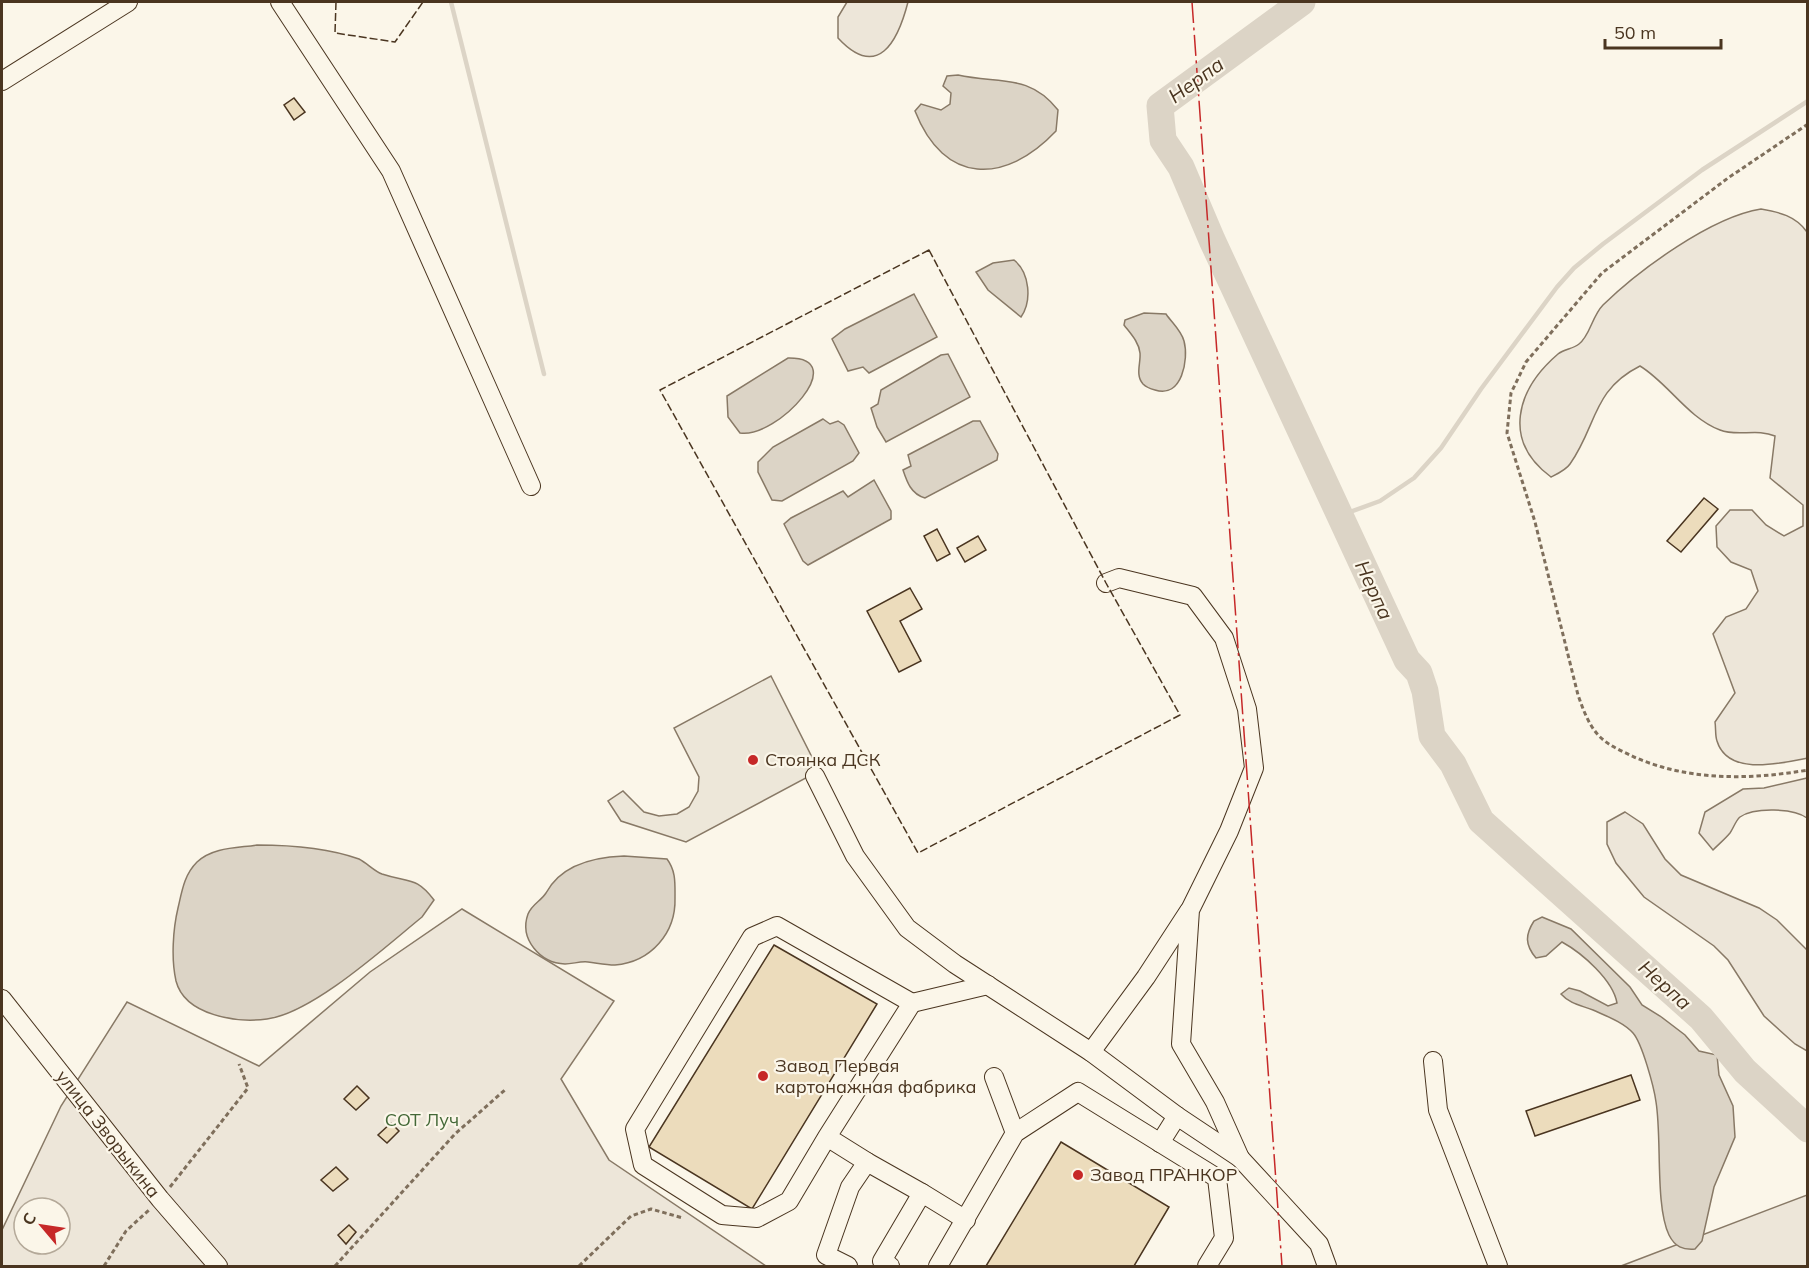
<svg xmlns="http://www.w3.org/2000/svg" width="1809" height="1268" viewBox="0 0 1809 1268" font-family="Mulish,sans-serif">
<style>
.green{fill:#ede6d9;stroke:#887966;stroke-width:1.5;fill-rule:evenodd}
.parking{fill:#ede7d9;stroke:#887966;stroke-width:1.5}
.water{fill:#dcd4c6;stroke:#887966;stroke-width:1.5}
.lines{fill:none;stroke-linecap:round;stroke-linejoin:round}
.stream{stroke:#dcd4c6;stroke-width:4.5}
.river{stroke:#dcd4c6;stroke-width:27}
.building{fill:#ecdcbc;stroke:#4a3520;stroke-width:1.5}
.minor-casing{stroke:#4a3520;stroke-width:20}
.path{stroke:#7f6f5c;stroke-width:3;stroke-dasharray:4.5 3;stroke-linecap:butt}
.minor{stroke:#fbf6e9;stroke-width:18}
.fence{stroke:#4a3520;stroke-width:1.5;stroke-dasharray:8 3;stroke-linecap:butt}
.power{stroke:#c62828;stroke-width:1.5;stroke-dasharray:21 4.5 3 4.5;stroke-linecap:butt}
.poi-dot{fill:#c62828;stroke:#fbf6e9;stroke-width:2}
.labels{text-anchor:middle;stroke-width:4.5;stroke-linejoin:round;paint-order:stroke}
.poi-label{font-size:18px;fill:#4a3520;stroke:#fbf6e9;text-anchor:start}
.park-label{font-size:18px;fill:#436837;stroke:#fbf6e9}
.street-label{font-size:18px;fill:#4a3520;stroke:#fbf6e9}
.water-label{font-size:20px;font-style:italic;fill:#4a3520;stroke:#fbf6e9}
</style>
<rect width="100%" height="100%" fill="#fbf6e9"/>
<g class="green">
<path d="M847,2H908C898,41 878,81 838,38V17Z"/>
<path d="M1761,209C1779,212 1796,216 1807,232L1808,758C1782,763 1728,777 1717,741C1715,736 1716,728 1715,722L1735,693L1713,634L1726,617L1746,609L1758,591L1751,570L1731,562L1717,547L1716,526L1730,510H1752L1766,525L1784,536L1803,526V505L1770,478L1775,436C1757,428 1737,437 1720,430C1688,418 1668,383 1640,366C1592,390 1597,426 1570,464C1566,470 1557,474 1551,477C1502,441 1516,390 1558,354C1564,349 1573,349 1579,344C1590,336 1592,316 1603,305C1639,270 1711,217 1761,209Z"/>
<path d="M1807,778V818C1794,808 1754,807 1740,817C1736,820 1733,829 1730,833C1725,839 1719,844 1713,850L1699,833L1705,812L1743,789L1764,788Z"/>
<polygon points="1625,812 1643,824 1665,859 1681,875 1759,908 1777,920 1807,950 1807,1051 1795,1044 1764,1016 1728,960 1714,946 1644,897 1616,863 1607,844 1607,822"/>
<path d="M462,909L614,1001L561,1079L609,1160L766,1266H2V1230L61,1106L127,1002L259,1066L370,972ZM24,1208H60V1244H24Z"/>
<polygon points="1807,1195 1807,1266 1621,1266"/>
</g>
<polygon class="parking" points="771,676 819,771 686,842 621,821 608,801 623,791 644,812 659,816 677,814 689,807 698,791 699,777 674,728"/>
<g class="water">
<path d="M958,75C998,84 1029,73 1058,110L1056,131C1005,185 944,185 915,111L921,104L941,110L950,104L951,93L943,86L947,76Z"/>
<path d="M1014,260C1030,273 1032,301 1021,317L988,290L976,272L993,263Z"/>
<polygon points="914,294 937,337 869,373 863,367 848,371 832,339 845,329"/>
<path d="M1144,313L1166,314C1172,323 1181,330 1184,341C1189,359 1182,399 1155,390C1151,389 1146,387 1143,384C1135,375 1141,363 1140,353C1139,342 1130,333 1124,325L1125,320Z"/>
<polygon points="948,354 970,397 886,442 877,427 871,408 878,404 881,390 941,355"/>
<path d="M788,358C853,357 777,439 740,433L728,417L727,396Z"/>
<polygon points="823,419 830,424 838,421 844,425 859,453 853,461 782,501 772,500 758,472 758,462 773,447"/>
<path d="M973,421H980L998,454L997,460L925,498C911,494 907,482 903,470L911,466L908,455Z"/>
<polygon points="874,480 891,511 891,519 808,565 803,561 784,524 791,518 843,491 848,497"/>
<path d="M257,845C290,845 328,848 359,859C367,863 374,871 382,874C409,883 416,876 434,900L422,917C385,947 313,1013 267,1019C238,1023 185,1016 176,981C171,959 173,929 178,908C182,891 184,875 197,862C213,847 237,848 257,845Z"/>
<path d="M624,856L667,859C676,871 675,883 675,898C676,933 651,962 615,965C605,965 597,963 588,962C580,961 573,964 565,964C540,963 519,939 528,914C532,904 541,901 546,893C561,865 595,857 624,856Z"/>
<path d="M1542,917L1571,929L1630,987L1642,1005L1660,1016L1685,1035L1699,1051L1717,1055L1719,1075L1733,1106L1735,1137L1714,1187L1702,1241L1695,1249C1683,1250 1675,1247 1669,1235C1655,1206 1662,1138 1656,1102C1654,1087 1642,1043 1633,1033C1623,1022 1606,1016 1593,1010C1580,1005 1570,1004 1561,994L1569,988L1580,991L1608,1006L1617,1003C1613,980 1582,953 1562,942L1546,956L1536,958C1525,945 1525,935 1534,921Z"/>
</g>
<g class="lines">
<g class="stream">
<polyline points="451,2 544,374"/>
<polyline points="1339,516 1380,501 1414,478 1441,448 1481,389 1557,287 1574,268 1603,244 1702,170 1808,101"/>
</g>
<polyline class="river" points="1302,2 1160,106 1163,140 1181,167 1212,240 1407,660 1419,673 1425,691 1432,736 1453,764 1481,821 1701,1018 1745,1071 1808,1129"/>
</g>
<g class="building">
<polygon points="294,98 305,112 294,120 284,105"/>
<polygon points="1704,498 1718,509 1681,552 1667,541"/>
<polygon points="937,529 950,554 937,561 924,536"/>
<polygon points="978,536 986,550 965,562 957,548"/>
<polygon points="910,588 922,609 900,621 921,661 899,672 867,611"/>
<polygon points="774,945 877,1004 752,1209 649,1147"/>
<polygon points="1631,1075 1640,1100 1535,1136 1526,1111"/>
<polygon points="357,1086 369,1098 356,1110 344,1099"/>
<polygon points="391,1123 399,1131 387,1143 378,1135"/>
<polygon points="1061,1142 1169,1207 1134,1266 986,1266"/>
<polygon points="336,1167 348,1179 333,1191 321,1180"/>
<polygon points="349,1225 356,1232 346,1244 338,1235"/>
</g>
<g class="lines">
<defs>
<g id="minor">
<polyline points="280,2 391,171 531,486"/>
<polyline points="2,81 128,2"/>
<polyline points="1106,583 1119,578 1193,596 1224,638 1247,709 1254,768 1229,831 1190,910 1181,1044 1215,1102 1240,1158"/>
<polyline points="815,776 855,856 907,928 955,964 1091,1052 1177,1116"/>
<polyline points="2,999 160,1199 218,1266"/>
<polyline points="912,1003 988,985"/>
<polyline points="1091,1052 1146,977 1189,911"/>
<polyline points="1433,1061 1438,1110 1498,1266"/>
<polyline points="994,1077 1015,1133"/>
<polyline points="827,1137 789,1201 757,1218 722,1215 643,1165 635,1129 752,937 777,926 912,1003 827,1137 867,1162"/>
<polyline points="1160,1143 1177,1116 1240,1158 1319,1244 1327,1266"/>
<polyline points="848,1266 826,1255 850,1187 867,1162 922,1193"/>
<polyline points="890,1266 882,1261 922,1193 966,1220"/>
<polyline points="938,1266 1015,1133 1078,1092 1217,1178 1224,1238 1207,1266"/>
</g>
</defs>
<use href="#minor" class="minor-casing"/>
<g class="path">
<path d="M1808,124L1728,178L1602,273L1526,362L1511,393L1507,433L1535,522L1578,695C1583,709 1588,724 1599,736C1609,746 1622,751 1634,757C1689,781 1749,780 1808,770"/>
<polyline points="170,1187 248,1088 239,1064"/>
<polyline points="104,1266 126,1231 149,1210"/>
<polyline points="335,1266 455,1134 506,1089"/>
<polyline points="579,1266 631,1216 651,1209 683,1218"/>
</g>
<use href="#minor" class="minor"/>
<g class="fence">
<polyline points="336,2 335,33 395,42 423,2"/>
<polygon points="929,250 1106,583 1180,715 918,853 660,390"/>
<polyline points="2,677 2,680"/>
</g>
<polyline class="power" points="1192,2 1282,1266"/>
</g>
<g class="poi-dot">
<circle cx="753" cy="760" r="6"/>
<circle cx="763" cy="1076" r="6"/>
<circle cx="1078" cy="1175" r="6"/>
</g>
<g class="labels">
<g class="poi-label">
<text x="765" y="766">Стоянка ДСК</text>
<text x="775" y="1072">Завод Первая<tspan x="775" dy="21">картонажная фабрика</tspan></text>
<text x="1090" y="1181">Завод ПРАНКОР</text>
</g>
<g class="park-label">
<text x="422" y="1126">СОТ Луч</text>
</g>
<g class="street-label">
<text transform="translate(108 1134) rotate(52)" y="6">улица Зворыкина</text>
</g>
<g class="water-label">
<text transform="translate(1196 80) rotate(-36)" y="7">Нерпа</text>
<text transform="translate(1374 590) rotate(65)" y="7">Нерпа</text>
<text transform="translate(1665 985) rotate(42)" y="7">Нерпа</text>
</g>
</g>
<rect width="1809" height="1268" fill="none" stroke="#4a3520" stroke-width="6"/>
<g transform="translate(42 1226) rotate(299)"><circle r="28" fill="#fbf6e9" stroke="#b4a999" stroke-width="1.5"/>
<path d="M0-4.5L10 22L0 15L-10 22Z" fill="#c62828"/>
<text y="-9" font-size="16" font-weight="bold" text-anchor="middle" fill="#4a3520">С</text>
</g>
<path d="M1605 39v9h116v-9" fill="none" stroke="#4a3520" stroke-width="3"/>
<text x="1614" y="39" font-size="18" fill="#4a3520" stroke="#fbf6e9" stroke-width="4.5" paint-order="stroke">50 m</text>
</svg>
